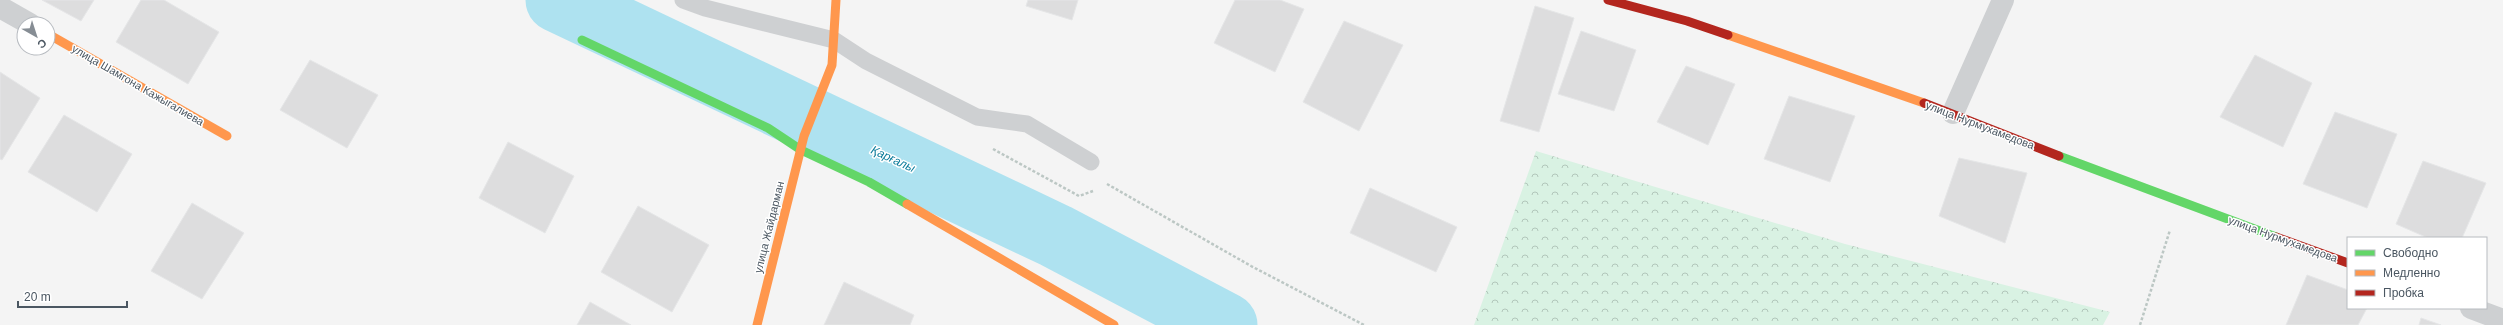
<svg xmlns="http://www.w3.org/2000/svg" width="2503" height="325" viewBox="0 0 2503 325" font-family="Helvetica,sans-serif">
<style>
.park{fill:url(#park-crowns)}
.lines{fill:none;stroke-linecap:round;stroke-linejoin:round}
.river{stroke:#aee2f0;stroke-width:65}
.building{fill:#ddddde;stroke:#e5e6e7}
.path{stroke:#bcc7c4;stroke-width:2.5;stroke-dasharray:3 2;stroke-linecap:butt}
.lane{stroke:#ced0d2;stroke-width:17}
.street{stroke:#ced0d2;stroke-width:22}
.fast{stroke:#63d668;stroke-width:9}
.slow{stroke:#ff974d;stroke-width:9}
.jam{stroke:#b3261e;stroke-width:9}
.labels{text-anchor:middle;stroke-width:3;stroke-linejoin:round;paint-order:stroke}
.street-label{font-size:11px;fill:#4a5661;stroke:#fff}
.water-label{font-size:12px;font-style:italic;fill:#0c7c9b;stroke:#fff}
</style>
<defs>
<pattern id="park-crowns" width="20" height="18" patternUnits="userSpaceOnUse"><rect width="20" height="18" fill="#d9f2e3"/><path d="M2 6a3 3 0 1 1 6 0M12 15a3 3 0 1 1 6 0" fill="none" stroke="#b2c7bb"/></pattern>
</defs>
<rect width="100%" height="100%" fill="#f4f4f4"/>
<polygon class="park" points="1536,151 1845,244 2110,312 2103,325 1474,325"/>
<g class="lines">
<polyline class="river" points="558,0 1056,236 1225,325"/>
</g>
<g class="building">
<polygon points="42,0 94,0 81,21"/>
<polygon points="141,0 164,0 219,32 188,84 116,42"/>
<polygon points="1028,0 1078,0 1072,20 1026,6"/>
<polygon points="1235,0 1280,0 1304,9 1275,72 1214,43"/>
<polygon points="1535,6 1574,18 1539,132 1500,121"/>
<polygon points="1344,21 1403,45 1359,131 1303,102"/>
<polygon points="1581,31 1636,50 1614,111 1558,94"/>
<polygon points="2255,55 2312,83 2283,147 2220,117"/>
<polygon points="310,60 378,95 347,148 280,110"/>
<polygon points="1686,66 1735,84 1708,145 1657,122"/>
<polygon points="0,72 40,98 2,160 0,159"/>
<polygon points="1789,96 1855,116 1830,182 1764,159"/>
<polygon points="2335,112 2397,134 2367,208 2303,184"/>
<polygon points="64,115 132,154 97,212 28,172"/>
<polygon points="508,142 574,176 545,233 479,198"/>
<polygon points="1959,158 2027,173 2005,243 1939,216"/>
<polygon points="2423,161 2486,183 2462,238 2428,238 2396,224"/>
<polygon points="1370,188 1457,227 1436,272 1350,233"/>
<polygon points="192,203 244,233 202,299 151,271"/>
<polygon points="638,206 709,245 672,312 601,272"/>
<polygon points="2307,275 2348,290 2348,308 2367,308 2358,325 2286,325"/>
<polygon points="844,282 914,315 910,325 824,325"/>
<polygon points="590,302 631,325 577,325"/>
<polygon points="2421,318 2441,325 2419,325"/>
</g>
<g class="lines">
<g class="path">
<polyline points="993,149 1079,196 1093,191"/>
<polyline points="1107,184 1251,266 1364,325"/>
<polyline points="2140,325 2170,230"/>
</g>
<polyline class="lane" points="683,0 705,8 834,40 866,61 977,117 1027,124 1091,162"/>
<g class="street">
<polyline points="0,7 30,24"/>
<polyline points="1953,113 2003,0"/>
<polyline points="2471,308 2503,320"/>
</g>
<g class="fast">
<polyline points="582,40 768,128 801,150 869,182 907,204"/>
<polyline points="2059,156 2276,237"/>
</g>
<g class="slow">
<polyline points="48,34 227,136"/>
<polyline points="1728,35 1924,103"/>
<polyline points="907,204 1114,325"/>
<polyline points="757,325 804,136 832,65 836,0"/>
</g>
<g class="jam">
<polyline points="1608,0 1687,21 1728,35"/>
<polyline points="1924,103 2059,156"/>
<polyline points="2276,237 2348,263"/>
</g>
</g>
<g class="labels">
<g class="street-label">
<text transform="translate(138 85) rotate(30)" y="4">улица Шамгона Кажыгалиева</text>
<text transform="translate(1980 125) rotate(21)" y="4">улица Нурмухамедова</text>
<text transform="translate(769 227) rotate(-76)" y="4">улица Жайдарман</text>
<text transform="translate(2283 239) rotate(20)" y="4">улица Нурмухамедова</text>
</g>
<g class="water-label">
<text transform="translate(893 159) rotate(25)" y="4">Қарғалы</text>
</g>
</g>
<rect x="2347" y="237" width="140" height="72" fill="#ffffff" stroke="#b7bbc0"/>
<rect x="2355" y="250" width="20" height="6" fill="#63d668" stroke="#b7bbc0"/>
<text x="2383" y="257" font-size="12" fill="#4a5661">Свободно</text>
<rect x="2355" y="270" width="20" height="6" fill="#ff974d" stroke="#b7bbc0"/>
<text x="2383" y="277" font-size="12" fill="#4a5661">Медленно</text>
<rect x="2355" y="290" width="20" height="6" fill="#b3261e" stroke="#b7bbc0"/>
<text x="2383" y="297" font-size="12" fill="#4a5661">Пробка</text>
<g transform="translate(36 36) rotate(141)"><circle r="19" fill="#ffffff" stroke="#b7bbc0"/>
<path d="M0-3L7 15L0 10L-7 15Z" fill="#868d94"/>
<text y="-6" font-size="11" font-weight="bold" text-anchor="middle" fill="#4a5661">С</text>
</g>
<path d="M18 301v6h109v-6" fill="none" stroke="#4a5661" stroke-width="2"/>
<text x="24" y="301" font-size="12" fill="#4a5661" stroke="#ffffff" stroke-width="3" paint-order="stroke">20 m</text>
</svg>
